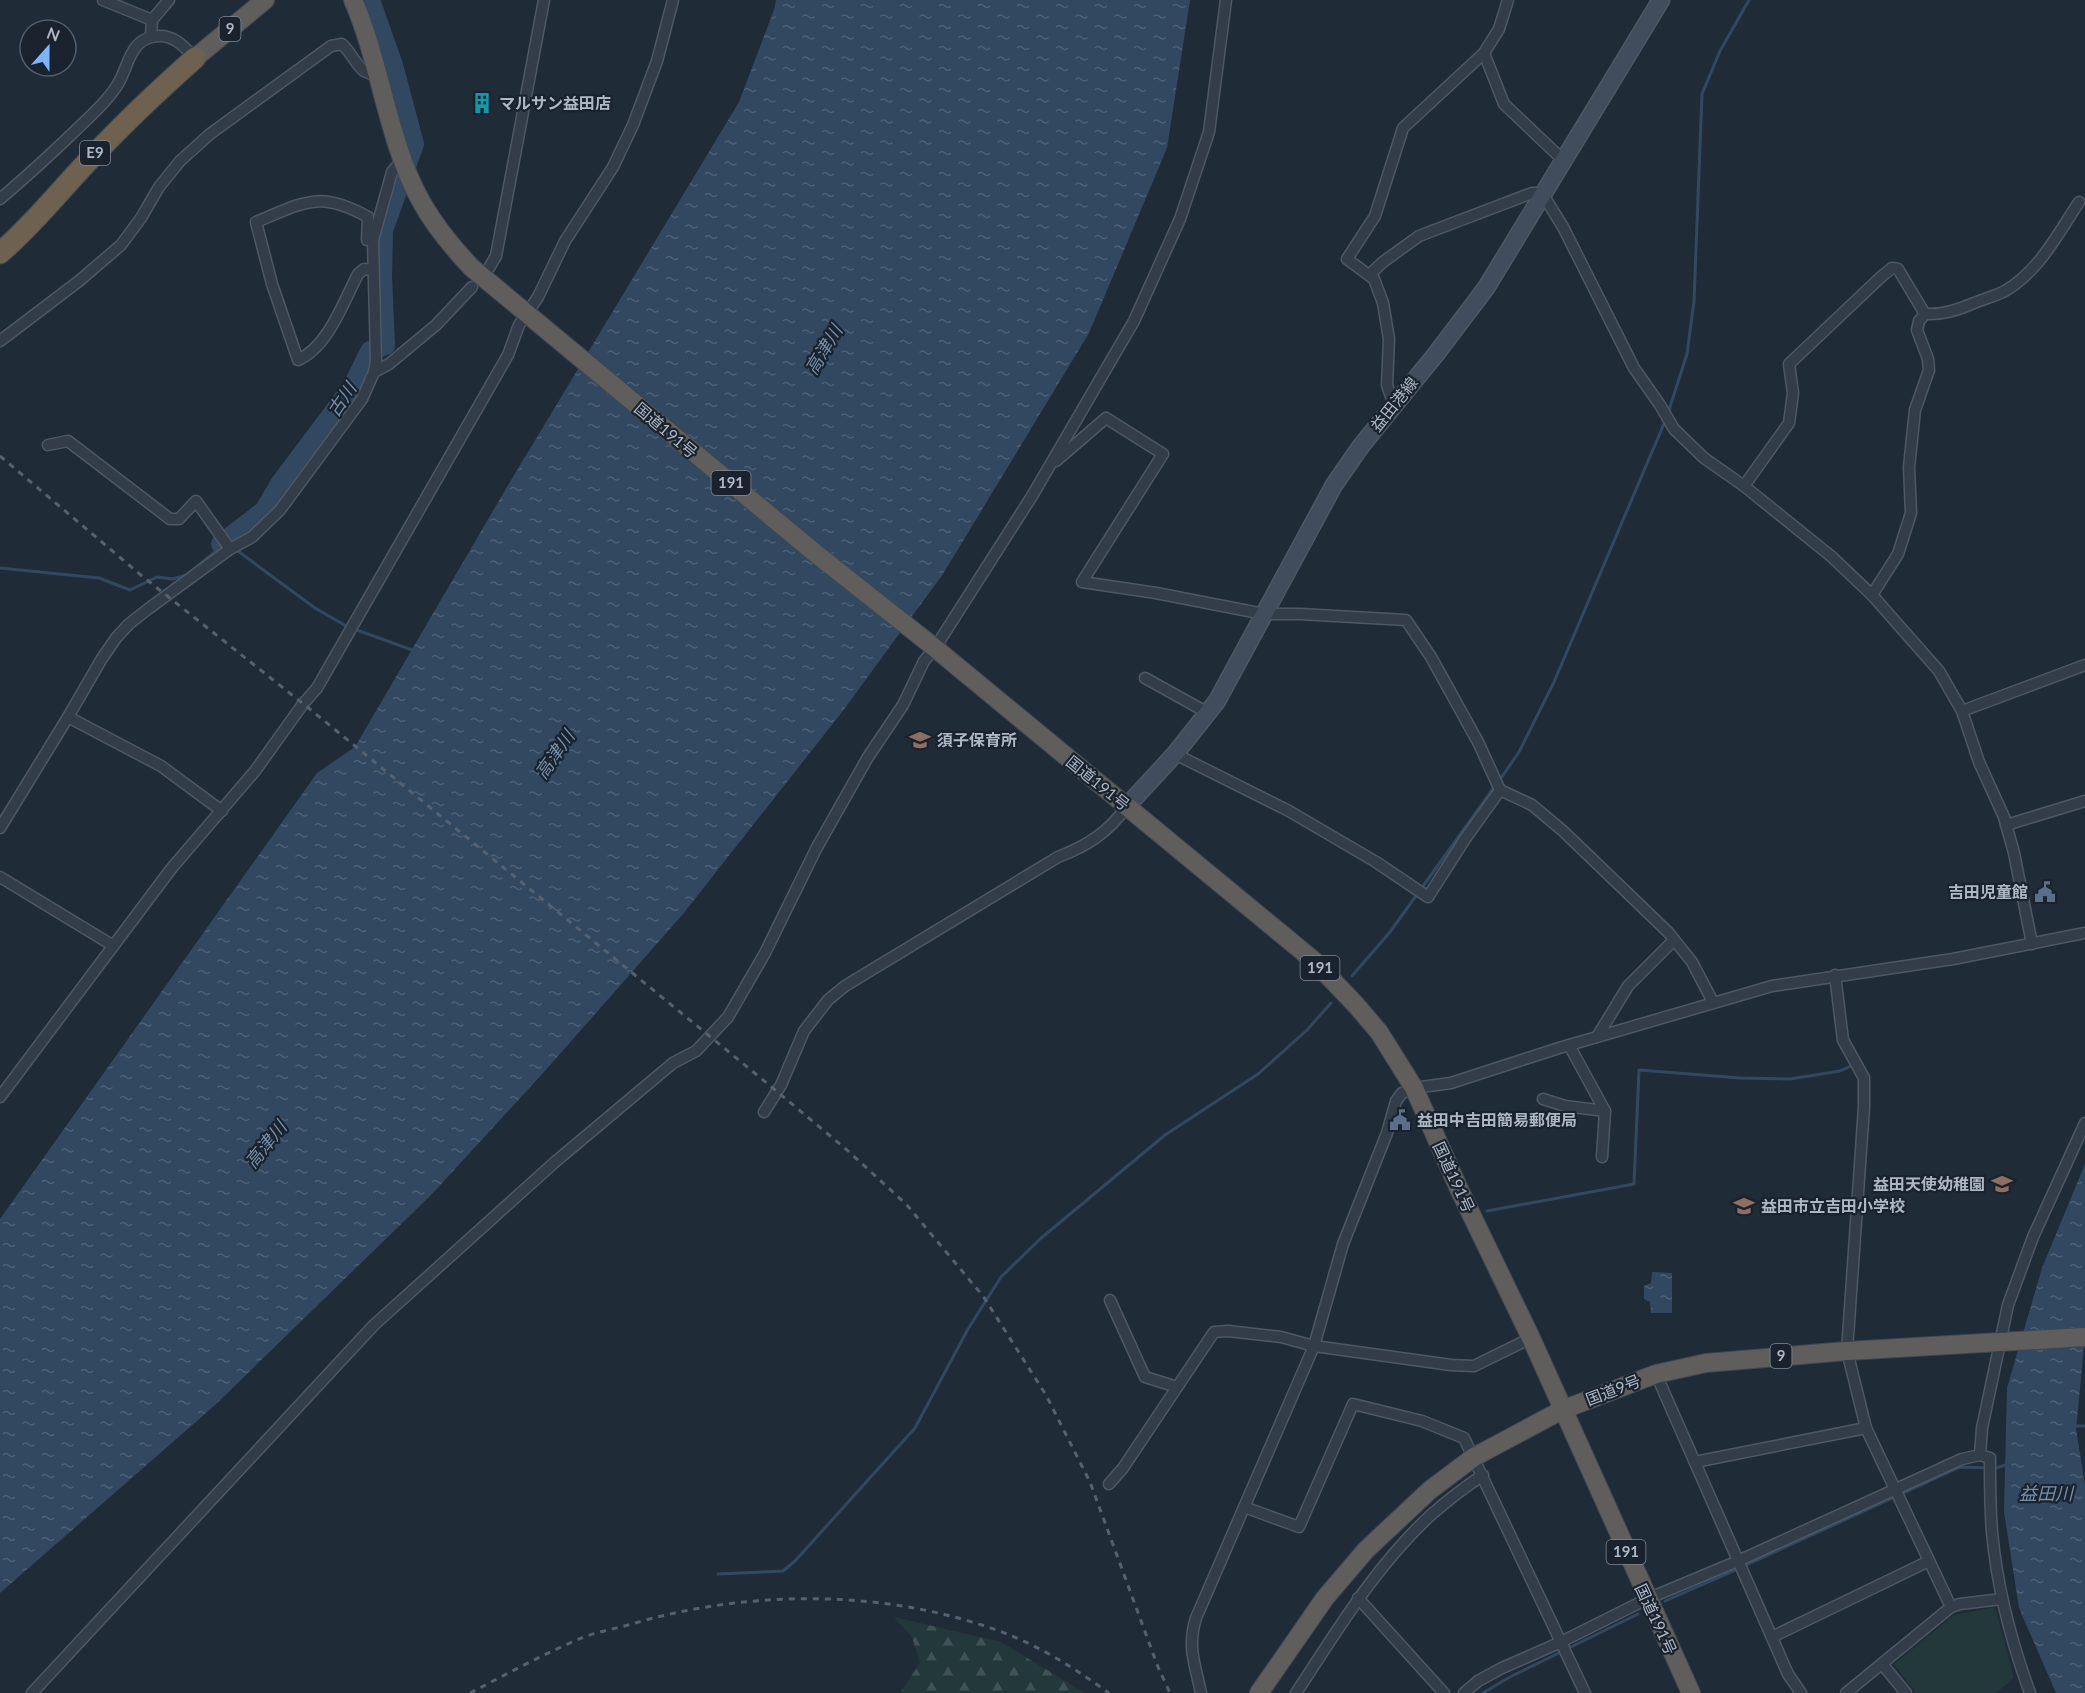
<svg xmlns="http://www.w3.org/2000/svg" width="2085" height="1693" viewBox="0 0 2085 1693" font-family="Lato,'Noto Sans JP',sans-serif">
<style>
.green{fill:#22383a}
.forest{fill:url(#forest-firs)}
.water{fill:url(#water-ripples)}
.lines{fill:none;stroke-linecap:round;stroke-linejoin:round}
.stream{stroke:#324861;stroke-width:3}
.river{stroke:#324861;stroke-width:20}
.minor-casing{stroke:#4e5864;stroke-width:13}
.secondary-casing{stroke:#4e5864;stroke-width:19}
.trunk-casing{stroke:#3e4853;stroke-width:20}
.motorway-casing{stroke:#3e4853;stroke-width:23}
.minor{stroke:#333d49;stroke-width:10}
.secondary{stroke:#414c5c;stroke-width:16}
.trunk{stroke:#605e5c;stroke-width:18}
.motorway{stroke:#6f6150;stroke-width:21}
.rail{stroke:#556170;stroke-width:3;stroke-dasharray:6 6;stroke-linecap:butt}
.labels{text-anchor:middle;stroke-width:4.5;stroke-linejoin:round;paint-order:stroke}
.shield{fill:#19222d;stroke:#818b98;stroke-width:1.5}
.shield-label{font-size:15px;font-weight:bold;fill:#adb8c6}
.poi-label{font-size:16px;font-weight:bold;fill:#adb8c6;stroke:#19222d;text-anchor:start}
.street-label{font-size:16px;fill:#adb8c6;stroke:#19222d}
.water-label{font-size:18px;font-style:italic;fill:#7490af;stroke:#19222d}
</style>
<defs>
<pattern id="forest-firs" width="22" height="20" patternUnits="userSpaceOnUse" patternTransform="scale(1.5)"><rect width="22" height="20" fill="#22383a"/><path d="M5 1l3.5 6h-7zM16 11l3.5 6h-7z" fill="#3f5355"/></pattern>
<pattern id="water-ripples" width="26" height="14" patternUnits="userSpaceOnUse" patternTransform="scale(1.5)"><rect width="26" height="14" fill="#324861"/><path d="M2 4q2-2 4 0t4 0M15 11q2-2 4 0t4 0" fill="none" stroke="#4d6076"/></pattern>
</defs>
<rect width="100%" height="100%" fill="#202b38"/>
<polygon class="green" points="1995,1607 2014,1678 1996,1693 1916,1693 1894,1664 1954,1615"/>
<polygon class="forest" points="894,1617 1001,1642 1085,1693 900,1693 920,1663 912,1637"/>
<g class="water">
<polygon points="776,0 1190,0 1167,148 1089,333 943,574 842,712 683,914 544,1072 432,1194 214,1406 0,1593 0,1219 317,773 355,747 504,492 739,102 774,10"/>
<polygon points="2085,1164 2085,1336 2076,1429 2085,1485 2085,1693 2056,1693 2019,1608 2004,1512 2007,1388 2042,1268"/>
<polygon points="1652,1272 1672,1273 1672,1313 1651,1313 1650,1302 1644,1299 1644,1286 1651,1283"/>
</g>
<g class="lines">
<g class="stream">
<polyline points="1668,413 1687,354 1694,301 1702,94 1720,51 1749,0"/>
<polyline points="235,549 315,608 348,627"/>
<polyline points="0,568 99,578 130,590 157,577 172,579 187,575 223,545"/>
<polyline points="354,629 415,651"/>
<polyline points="1499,781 1519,752 1554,682 1666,419"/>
<polyline points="1352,976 1390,932 1495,786"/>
<polyline points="1487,1211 1634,1184 1639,1070 1740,1078 1790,1079 1840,1071 1853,1065"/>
<polyline points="2075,1426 2085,1426"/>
<polyline points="1744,1566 1960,1467 1996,1468 2009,1464"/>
<polyline points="718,1574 783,1571 795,1561 915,1428 968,1329 1001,1277 1040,1239 1165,1135 1258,1074 1307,1030 1331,1003"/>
<polyline points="1665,1601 1738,1569"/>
<polyline points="1483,1693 1508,1678 1638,1614"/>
</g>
<polyline class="river" points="221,544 264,511 280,484 352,388 370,351 385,345 382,276 383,230 414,144 393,65 370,0"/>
<defs>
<g id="minor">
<polyline points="103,0 152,20"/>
<polyline points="151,37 152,20 169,0"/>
<polyline points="1484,53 1504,104 1563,160"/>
<path d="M0,199C26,177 51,154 75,131C89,117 105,104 116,87C128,71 128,42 152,37C171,32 183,45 195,58"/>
<polyline points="489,268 496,256 544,0"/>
<path d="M373,270L364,269L358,274C344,301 328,347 298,360L272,284L256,222C305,202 319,190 368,217L367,240H373"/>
<polyline points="1369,275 1383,262 1419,236 1532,193 1542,193 1563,227 1634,368 1660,405 1674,429 1704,458 1744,486 1832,557 1872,595 1939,671 1962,711 1979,762 2004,817 2014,853 2032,944"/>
<path d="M1925,314C1943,315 1958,310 1974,303C1984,299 1995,296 2005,291C2039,271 2058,234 2079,202"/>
<path d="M0,341L79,281L121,245L141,218L159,187L180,161L210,134L331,46L342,44C351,52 355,64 364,71C368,73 374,75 378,77"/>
<polyline points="374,372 389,364 436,325 472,287"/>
<polyline points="1394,405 1387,385 1389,339 1383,303 1374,279 1347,259 1375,216 1403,128 1484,53 1499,29 1508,0"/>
<polyline points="48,445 68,441 170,519 179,519 196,501 230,549"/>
<polyline points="1056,461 1106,418 1163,454 1082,582 1156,593 1264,614 1300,614 1406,620 1431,657 1478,742 1500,790 1532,805 1563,831 1668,932 1692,962 1713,1002"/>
<polyline points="1744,486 1789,423 1793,393 1789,364 1882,276 1892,268 1898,269 1925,314 1919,321 1917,330 1928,359 1929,370 1915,410 1909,467 1911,513 1898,554 1872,595"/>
<polyline points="1145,678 1208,713"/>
<polyline points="1962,711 2085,665"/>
<polyline points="68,717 161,766 222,811"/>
<polyline points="1175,754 1289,811 1376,862 1428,897 1465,839 1500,790"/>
<polyline points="2006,825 2085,801"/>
<polyline points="0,828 68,717 101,660 116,638 129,624 148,609 230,549 252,537 280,510 362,399 374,372 376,361 373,240 392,172 402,160"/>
<polyline points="0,877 112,945"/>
<polyline points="1835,975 1843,1040 1864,1078 1864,1107 1847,1351 1866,1428 1951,1607"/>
<polyline points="1597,1037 1628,986 1674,940"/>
<polyline points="1569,1045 1605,1111 1602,1157"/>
<polyline points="0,1097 171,869 255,771 303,704 317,688 508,355 519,325 538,297 565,241 613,167 633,125 657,61 673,0"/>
<polyline points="1543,1099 1565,1106 1605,1111"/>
<path d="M764,1112L781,1085L804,1031L828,1000L845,986L1058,857C1087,846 1109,832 1127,806"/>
<polyline points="1110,1300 1145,1377 1177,1387"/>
<polyline points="1656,1374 1788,1674 1801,1693"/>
<polyline points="1980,1455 1982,1428 2008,1305 2033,1237 2085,1123"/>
<polyline points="1695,1462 1866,1428"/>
<polyline points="1109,1484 1123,1468 1214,1332 1228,1331 1281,1337 1314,1346 1451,1365 1474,1366 1531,1338"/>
<polyline points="1244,1507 1299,1527 1353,1404 1422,1421 1464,1438 1585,1693"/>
<polyline points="1358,1598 1444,1693"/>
<polyline points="1772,1637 1929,1561"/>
<polyline points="1882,1664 1906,1693"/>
<polyline points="32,1693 374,1325 555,1162 673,1063 696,1051 728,1017 765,953 816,849 868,757 903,705 924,661 935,648 1032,496 1134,321 1180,219 1209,132 1226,0"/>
<path d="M1201,1693C1195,1664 1187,1647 1196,1618L1314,1346L1343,1244L1387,1133L1396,1101L1402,1093L1414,1088L1451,1083L1559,1048L1772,986L1953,959L2085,933"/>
<path d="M1296,1693C1337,1631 1376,1565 1432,1514C1448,1500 1465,1487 1483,1475"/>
<path d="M1464,1693L1478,1681L1502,1668L1561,1642L1647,1599L1738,1561L1962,1459L1980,1455L1990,1458C1990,1482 1990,1507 1992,1532C1997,1587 2011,1641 2030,1693"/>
<polyline points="1846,1693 1951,1607 1960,1604 2002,1599"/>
</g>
<polyline id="secondary" points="1127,806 1175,754 1217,701 1334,485 1361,446 1436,354 1486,288 1661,0"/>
<g id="trunk">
<path d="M353,0C381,64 388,144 422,203C436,228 453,248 472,268L815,553L930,644L1313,960L1356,1005L1379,1032L1414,1088L1459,1189L1531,1338L1691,1693"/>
<polyline points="195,58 265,0"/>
<polyline points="1259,1693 1325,1598 1366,1550 1430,1490 1474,1457 1562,1410 1656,1374 1706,1363 1847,1351 2085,1337"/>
</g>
<path id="motorway" d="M0,253C34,224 61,189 92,157C125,122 159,90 195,58"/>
</defs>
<use href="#minor" class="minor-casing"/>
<use href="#secondary" class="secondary-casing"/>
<use href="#trunk" class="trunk-casing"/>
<use href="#motorway" class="motorway-casing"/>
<use href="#minor" class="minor"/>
<use href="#secondary" class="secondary"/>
<use href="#trunk" class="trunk"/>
<use href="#motorway" class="motorway"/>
<g class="rail">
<polyline points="0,456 142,576 311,710 768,1084 847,1150 906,1204 983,1296 1046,1395 1090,1482 1158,1667 1170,1693"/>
<path d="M470,1693C507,1674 545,1653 584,1637C598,1632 613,1629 628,1625C749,1589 888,1588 1007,1634C1043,1648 1077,1670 1109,1693"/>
</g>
</g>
<defs>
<symbol id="building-bare" viewBox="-9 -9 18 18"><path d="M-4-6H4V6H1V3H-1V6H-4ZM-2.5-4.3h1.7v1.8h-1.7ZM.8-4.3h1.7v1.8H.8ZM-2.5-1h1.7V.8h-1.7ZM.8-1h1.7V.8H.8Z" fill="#0f9aa8" stroke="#19222d" stroke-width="2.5" paint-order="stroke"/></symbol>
<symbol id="school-bare" viewBox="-9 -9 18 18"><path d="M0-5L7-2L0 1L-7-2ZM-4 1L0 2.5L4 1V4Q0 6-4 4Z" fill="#8d6e63" stroke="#19222d" stroke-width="2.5" paint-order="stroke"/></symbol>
<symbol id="civic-bare" viewBox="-9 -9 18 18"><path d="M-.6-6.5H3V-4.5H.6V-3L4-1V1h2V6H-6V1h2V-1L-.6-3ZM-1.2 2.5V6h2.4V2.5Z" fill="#5c6f8a" stroke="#19222d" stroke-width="2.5" paint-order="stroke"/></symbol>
</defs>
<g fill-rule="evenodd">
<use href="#building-bare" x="467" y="88" width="30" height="30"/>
<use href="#school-bare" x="905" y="725" width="30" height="30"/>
<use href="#civic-bare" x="2030" y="877" width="30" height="30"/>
<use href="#civic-bare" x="1385" y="1105" width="30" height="30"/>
<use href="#school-bare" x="1987" y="1169" width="30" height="30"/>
<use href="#school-bare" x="1729" y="1191" width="30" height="30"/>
</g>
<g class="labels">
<g class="shield">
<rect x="219.5" y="17" width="21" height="24" rx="4.5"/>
<rect x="80" y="141" width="30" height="24" rx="4.5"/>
<rect x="711.5" y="471" width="39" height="24" rx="4.5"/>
<rect x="1300.5" y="956" width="39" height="24" rx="4.5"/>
<rect x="1770.5" y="1344" width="21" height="24" rx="4.5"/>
<rect x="1606.5" y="1540" width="39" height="24" rx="4.5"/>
</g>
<g class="shield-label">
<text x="230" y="34">9</text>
<text x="95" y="158">E9</text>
<text x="731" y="488">191</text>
<text x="1320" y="973">191</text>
<text x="1781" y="1361">9</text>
<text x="1626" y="1557">191</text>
</g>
<g class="poi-label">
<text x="499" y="109">マルサン益田店</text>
<text x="937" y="746">須子保育所</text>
<text x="2028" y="898" text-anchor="end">吉田児童館</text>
<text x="1417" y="1126">益田中吉田簡易郵便局</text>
<text x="1985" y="1190" text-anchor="end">益田天使幼稚園</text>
<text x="1761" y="1212">益田市立吉田小学校</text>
</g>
<g class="street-label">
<text transform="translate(1394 404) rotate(-51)" y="6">益田港線</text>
<text transform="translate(666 430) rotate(40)" y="6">国道191号</text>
<text transform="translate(1098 783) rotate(39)" y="6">国道191号</text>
<text transform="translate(1454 1177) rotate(65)" y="6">国道191号</text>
<text transform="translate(1613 1390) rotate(-21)" y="6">国道9号</text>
<text transform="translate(1656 1619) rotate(65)" y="6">国道191号</text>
</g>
<g class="water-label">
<text transform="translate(824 350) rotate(-59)" y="6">高津川</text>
<text transform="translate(342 400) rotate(-56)" y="6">古川</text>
<text transform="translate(555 755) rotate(-55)" y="6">高津川</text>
<text transform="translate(266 1145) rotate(-51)" y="6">高津川</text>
<text x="2046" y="1500">益田川</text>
</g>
</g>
<g transform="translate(48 48) rotate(21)"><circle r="28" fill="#19222d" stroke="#545e6a" stroke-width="1.5"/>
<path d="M0-4.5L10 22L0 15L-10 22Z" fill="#7db4fb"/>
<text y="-9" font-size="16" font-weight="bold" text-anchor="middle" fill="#adb8c6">N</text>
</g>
</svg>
